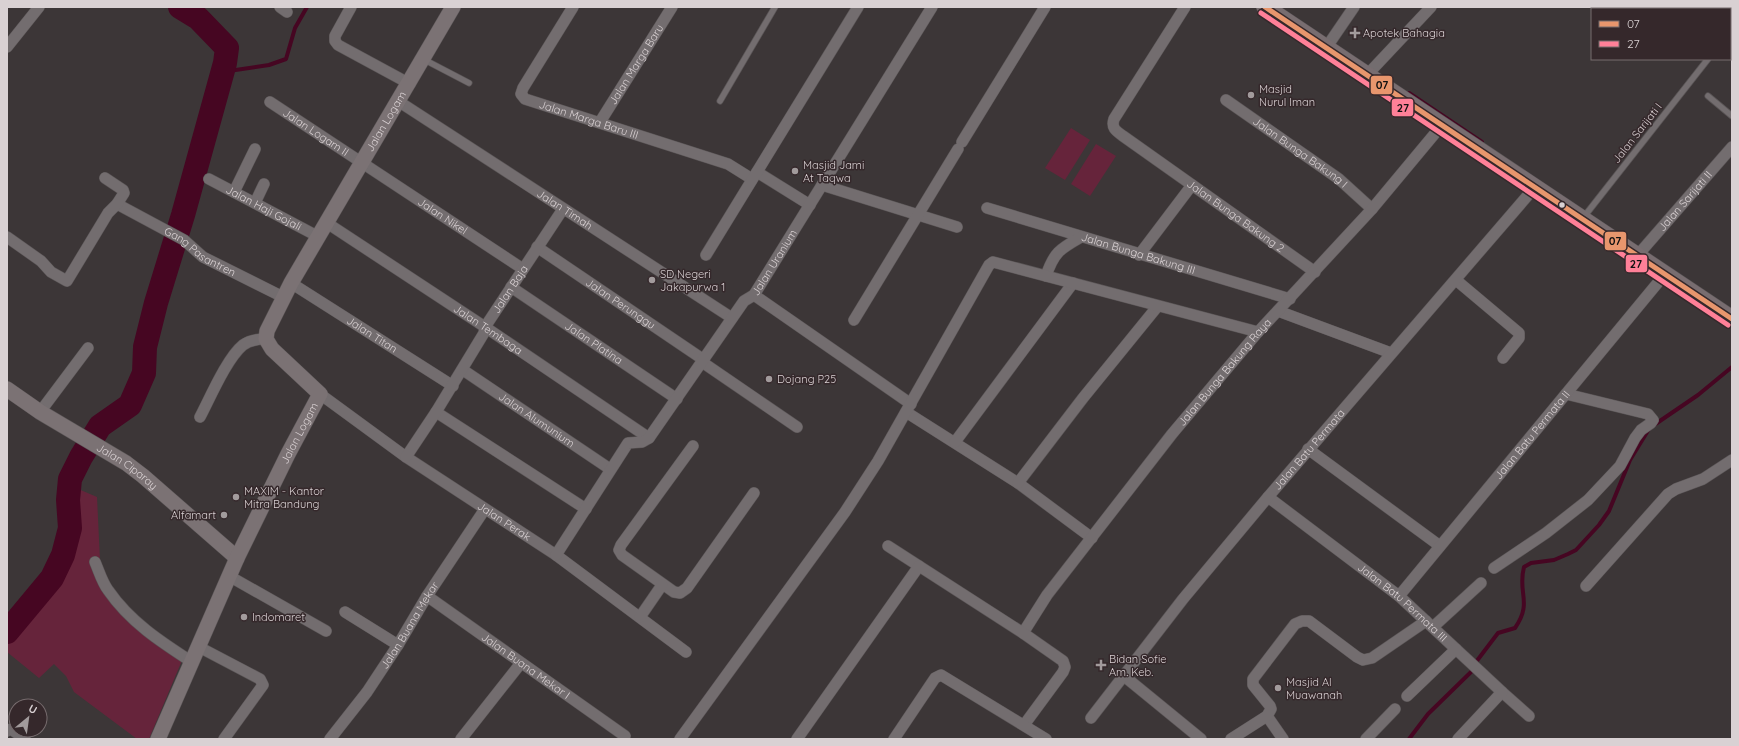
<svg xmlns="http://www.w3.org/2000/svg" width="1739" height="746" viewBox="0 0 1739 746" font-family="Quicksand,sans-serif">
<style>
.green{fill:#66243b}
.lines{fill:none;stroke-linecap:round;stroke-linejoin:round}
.stream{stroke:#460622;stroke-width:4}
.river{stroke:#460622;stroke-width:24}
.lane-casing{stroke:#5a5556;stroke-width:7}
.street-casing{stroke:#5a5556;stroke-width:12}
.secondary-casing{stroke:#5a5556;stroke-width:16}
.primary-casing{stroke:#5a5556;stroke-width:18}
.lane{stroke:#736d6f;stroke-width:5.5}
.street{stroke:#736d6f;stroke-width:11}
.secondary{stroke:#7b7274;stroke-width:15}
.primary{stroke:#786d70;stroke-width:17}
.bus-1-casing{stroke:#35282b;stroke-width:8}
.bus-2-casing{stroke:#35282b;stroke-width:8}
.bus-1{stroke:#e8966d;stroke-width:5}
.bus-2{stroke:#ff8098;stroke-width:5}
.poi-dot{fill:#a29b9c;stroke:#35282b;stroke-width:1.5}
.bus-dot{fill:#d9d1d3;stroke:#35282b;stroke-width:1.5}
.labels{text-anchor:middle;stroke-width:3;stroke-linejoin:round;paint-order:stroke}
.poi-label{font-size:11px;fill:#d9d1d3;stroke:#35282b;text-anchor:start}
.street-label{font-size:11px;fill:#d9d1d3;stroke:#35282b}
.line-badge{stroke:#35282b;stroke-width:1.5}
.pale-badge-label{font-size:11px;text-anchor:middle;font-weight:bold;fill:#111}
</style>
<rect width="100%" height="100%" fill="#3c3637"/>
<g class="green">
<polygon points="1071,128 1090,140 1065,180 1045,168"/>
<polygon points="1096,144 1116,156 1090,196 1071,184"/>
<polygon points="76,488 97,497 100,560 117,600 183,658 149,739 137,739 74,692 66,676 54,664 39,678 7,652 7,644 38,599 68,562 74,520"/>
</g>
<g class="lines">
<g class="stream">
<polyline points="222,72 269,65 286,59 295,28 307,7"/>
<polyline points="1409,93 1482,142"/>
<polyline points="1654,425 1698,395 1732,367"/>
<path d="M1476,662L1498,633L1515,628C1533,602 1517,593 1524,567L1531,563L1554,560L1568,554L1576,550L1599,525L1609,511L1630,460L1649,429"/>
<polyline points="1409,739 1428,714 1471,672"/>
</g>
<polyline class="river" points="7,632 52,578 63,555 70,528 68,500 70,479 81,457 100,426 130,405 144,373 145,347 156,303 183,215 225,63 227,48 198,18 180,7"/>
<defs>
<g id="lane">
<polyline points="1730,33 1732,30"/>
<polyline points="423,59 469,83"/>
<polyline points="1708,96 1732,116"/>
<polyline points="720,101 775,7"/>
<polyline points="1583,218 1708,59"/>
</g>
<g id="street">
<polyline points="280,7 287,12"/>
<polyline points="351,7 335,36 335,41 338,45 410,84"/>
<path id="s1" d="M573,7L523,88L521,94L525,99L728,164L752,179"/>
<path id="s2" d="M1185,7L1114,119C1111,128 1116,131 1123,136L1315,272"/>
<polyline points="7,47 39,7"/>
<polyline points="1326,48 1354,7"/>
<polyline points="1367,75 1431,7"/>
<path id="s3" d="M1226,100L1339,179L1372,209"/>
<path id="s4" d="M398,101L732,318"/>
<path id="s5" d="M270,102L523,269"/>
<path id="s6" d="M600,122L672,7"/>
<polyline points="962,142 1045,7"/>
<polyline points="757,172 810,205"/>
<path id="s7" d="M209,179L319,237"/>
<polyline points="822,185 957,227"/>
<polyline points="234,192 255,149"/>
<polyline points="255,203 264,184"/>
<path id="s8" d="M117,204L184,240L203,257L283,297"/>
<path id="s9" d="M987,208L1290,299"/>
<path id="s10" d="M327,223L485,327L649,438"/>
<polyline points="7,237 41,261 51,272 67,281 108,213 117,204 124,193 123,190 105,178"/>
<path id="s11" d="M537,247L704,360"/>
<polyline points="706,255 858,7"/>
<polyline points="1139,255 1192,185"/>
<path id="s12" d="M1637,256L1732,147"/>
<path d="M1046,276C1054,252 1060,249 1081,237"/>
<polyline points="1456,280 1519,333 1519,338 1503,358"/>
<path id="s13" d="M291,283L453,386"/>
<path id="s14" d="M511,287L677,399"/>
<polyline points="754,295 911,404"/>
<polyline points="1278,311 1391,353"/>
<polyline points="854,320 958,149"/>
<polyline points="702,362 797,427"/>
<path id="s15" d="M463,370L610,469"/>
<path id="s16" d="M320,394L406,457L556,555L686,652"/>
<polyline points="40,412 88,348"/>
<polyline points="436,412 586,509"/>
<polyline points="906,412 1018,483 1092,538"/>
<path d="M200,417C210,398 227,358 243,345C250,340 257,339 266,339"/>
<polyline points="955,442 1073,283"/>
<polyline points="693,446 621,545 619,550 622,555 674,592 680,593 687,588 754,493"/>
<polyline points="1308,449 1440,546"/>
<path id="s17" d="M406,457L436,412L484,333L485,327L563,209"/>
<polyline points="1018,483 1083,398 1157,307"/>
<path id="s18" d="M1268,497L1399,596L1502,692L1529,716"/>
<polyline points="888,546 919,566"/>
<path id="s19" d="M556,555L628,443L642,442L649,438L744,301L754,295L932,7"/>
<path d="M95,562C99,571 102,582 108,590C130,622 161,642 192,662"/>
<polyline points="1494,568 1546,533 1588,500 1620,466 1635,438 1641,430 1651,423 1653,420 1648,414 1566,394"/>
<polyline points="229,576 326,631"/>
<polyline points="1586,586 1668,494 1676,489 1703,479 1732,460"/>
<path id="s20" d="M427,596L625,736"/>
<path id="s21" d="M1399,596L1665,274"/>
<polyline points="345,612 398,645"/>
<polyline points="640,617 662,585"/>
<polyline points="1433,627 1481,583"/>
<path id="s22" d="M1023,633L1047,595L1172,434L1258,332L1372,209L1442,125"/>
<polyline points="199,647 260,679 263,685 224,739"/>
<polyline points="1124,676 1201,739"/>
<polyline points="1407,696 1456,649"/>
<polyline points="1267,716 1283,739"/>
<path id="s23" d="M1091,718L1183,599L1268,497L1535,187"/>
<polyline points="7,731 11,729 25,739"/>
<path id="s24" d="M330,739L367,692L398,645L427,596L485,509"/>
<polyline points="461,739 521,663"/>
<polyline points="680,739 845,512 878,461 989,265 993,262 1258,332"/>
<polyline points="797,739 919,566 1023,633 1063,661 1065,667 1063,672 1024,725"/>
<polyline points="894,739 935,678 941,675 1046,739"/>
<polyline points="1231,739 1267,716 1271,709 1270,706 1253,685 1253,679 1295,624 1302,621 1309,621 1357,657 1363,660 1372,658 1426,621"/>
<polyline points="1366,739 1395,709"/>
<polyline points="1458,739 1502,692"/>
</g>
<g id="secondary">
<path id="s25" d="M7,389L40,412L126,463L143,476L237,558"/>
<path id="s26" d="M158,739L237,558L288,454L320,394L272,349L266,339L267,331L291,283L453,7"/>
</g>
<polyline id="primary" points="1265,7 1732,319"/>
</defs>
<use href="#lane" class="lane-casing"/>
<use href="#street" class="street-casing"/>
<use href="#secondary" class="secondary-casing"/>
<use href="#primary" class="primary-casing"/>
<use href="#lane" class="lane"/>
<use href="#street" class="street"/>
<use href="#secondary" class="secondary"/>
<use href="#primary" class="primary"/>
<defs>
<polyline id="bus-1" points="1265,7 1732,319"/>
<polyline id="bus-2" points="1261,13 1728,325"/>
</defs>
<use href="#bus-1" class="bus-1-casing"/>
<use href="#bus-2" class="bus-2-casing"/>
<use href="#bus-1" class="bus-1"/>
<use href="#bus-2" class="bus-2"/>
</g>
<g class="poi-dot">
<path d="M1353 27h4v4h4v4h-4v4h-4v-4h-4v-4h4z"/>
<circle cx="1251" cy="95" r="4"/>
<circle cx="795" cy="171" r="4"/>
<circle cx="652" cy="280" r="4"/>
<circle cx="769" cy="379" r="4"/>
<circle cx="236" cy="497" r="4"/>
<circle cx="224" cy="515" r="4"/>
<circle cx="244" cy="617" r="4"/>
<path d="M1099 659h4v4h4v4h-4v4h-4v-4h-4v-4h4z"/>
<circle cx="1278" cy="688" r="4"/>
</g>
<circle class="bus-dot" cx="1562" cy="205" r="3.5"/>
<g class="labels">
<g class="poi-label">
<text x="1363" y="37">Apotek Bahagia</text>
<text x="1259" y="93">Masjid<tspan x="1259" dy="13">Nurul Iman</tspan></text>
<text x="803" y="169">Masjid Jami<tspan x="803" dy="13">At Taqwa</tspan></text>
<text x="660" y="278">SD Negeri<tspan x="660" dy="13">Jakapurwa 1</tspan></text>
<text x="777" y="383">Dojang P25</text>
<text x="244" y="495">MAXIM - Kantor<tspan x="244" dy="13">Mitra Bandung</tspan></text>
<text x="216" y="519" text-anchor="end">Alfamart</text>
<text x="252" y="621">Indomaret</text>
<text x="1109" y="663">Bidan Sofie<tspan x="1109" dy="13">Am. Keb.</tspan></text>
<text x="1286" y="686">Masjid Al<tspan x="1286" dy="13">Muawanah</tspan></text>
</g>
<g class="street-label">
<text dy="4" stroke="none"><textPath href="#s6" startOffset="68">Jalan Marga Baru</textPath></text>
<text dy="4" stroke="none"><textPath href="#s1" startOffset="175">Jalan Marga Baru III</textPath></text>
<text dy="4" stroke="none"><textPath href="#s26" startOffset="708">Jalan Logam</textPath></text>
<text dy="4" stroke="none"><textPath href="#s5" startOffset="55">Jalan Logam II</textPath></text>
<text transform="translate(1637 133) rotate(-52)" y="4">Jalan Sarijati I</text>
<text dy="4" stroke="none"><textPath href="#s3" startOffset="91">Jalan Bunga Bakung I</textPath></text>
<text dy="4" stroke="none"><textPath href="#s12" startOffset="73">Jalan Sarijati II</textPath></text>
<text dy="4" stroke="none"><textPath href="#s7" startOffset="62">Jalan Haji Gojali</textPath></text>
<text dy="4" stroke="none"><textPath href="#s4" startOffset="199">Jalan Timah</textPath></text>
<text dy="4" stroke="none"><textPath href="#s5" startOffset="207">Jalan Nikel</textPath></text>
<text dy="4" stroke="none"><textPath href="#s2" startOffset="292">Jalan Bunga Bakung 2</textPath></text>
<text dy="4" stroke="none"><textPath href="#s8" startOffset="96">Gang Pasantren</textPath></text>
<text dy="4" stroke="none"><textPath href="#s9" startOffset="158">Jalan Bunga Bakung III</textPath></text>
<text dy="4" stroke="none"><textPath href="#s19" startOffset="372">Jalan Uranium</textPath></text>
<text dy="4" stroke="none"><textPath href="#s17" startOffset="198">Jalan Baja</textPath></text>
<text dy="4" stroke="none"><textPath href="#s11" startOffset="101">Jalan Perunggu</textPath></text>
<text dy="4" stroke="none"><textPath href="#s10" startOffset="193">Jalan Tembaga</textPath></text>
<text dy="4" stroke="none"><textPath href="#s13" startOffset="96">Jalan Titan</textPath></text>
<text dy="4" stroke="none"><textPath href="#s14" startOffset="100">Jalan Platina</textPath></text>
<text dy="4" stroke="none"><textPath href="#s22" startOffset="330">Jalan Bunga Bakung Raya</textPath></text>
<text dy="4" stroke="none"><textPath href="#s15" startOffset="89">Jalan Alumunium</textPath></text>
<text dy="4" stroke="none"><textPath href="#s26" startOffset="337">Jalan Logam</textPath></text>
<text dy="4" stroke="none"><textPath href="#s21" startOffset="209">Jalan Batu Permata II</textPath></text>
<text dy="4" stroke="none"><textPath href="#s23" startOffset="346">Jalan Batu Permata</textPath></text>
<text dy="4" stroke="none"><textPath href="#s25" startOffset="143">Jalan Ciparay</textPath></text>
<text dy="4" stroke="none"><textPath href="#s16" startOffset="224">Jalan Perak</textPath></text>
<text dy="4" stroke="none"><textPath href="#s18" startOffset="171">Jalan Batu Permata III</textPath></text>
<text dy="4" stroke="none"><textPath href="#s24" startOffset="139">Jalan Buana Mekar</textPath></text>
<text dy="4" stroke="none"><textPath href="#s20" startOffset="121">Jalan Buana Mekar I</textPath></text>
</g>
</g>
<g class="line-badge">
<rect x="1370" y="75" width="23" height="20" rx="4" fill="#e8966d"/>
<rect x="1391" y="98" width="23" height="19" rx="4" fill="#ff8098"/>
<rect x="1604" y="231" width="23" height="20" rx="4" fill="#e8966d"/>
<rect x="1625" y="254" width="23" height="19" rx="4" fill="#ff8098"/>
</g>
<g class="pale-badge-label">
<text x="1382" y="89">07</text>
<text x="1403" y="112">27</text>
<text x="1615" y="245">07</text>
<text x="1636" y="268">27</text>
</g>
<rect width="1739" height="746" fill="none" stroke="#d9d1d3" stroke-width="16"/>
<rect x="1591" y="8" width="140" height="52" fill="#35282b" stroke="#776c6e"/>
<rect x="1599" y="21" width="20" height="6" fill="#e8966d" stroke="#776c6e"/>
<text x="1627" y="28" font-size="12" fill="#d9d1d3">07</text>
<rect x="1599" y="41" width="20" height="6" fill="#ff8098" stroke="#776c6e"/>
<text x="1627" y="48" font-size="12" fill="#d9d1d3">27</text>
<g transform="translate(28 718) rotate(29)"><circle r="19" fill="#35282b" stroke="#776c6e"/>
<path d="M0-3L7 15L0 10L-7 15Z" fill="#a29b9c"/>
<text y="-6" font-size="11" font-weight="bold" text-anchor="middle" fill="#d9d1d3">U</text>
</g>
</svg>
